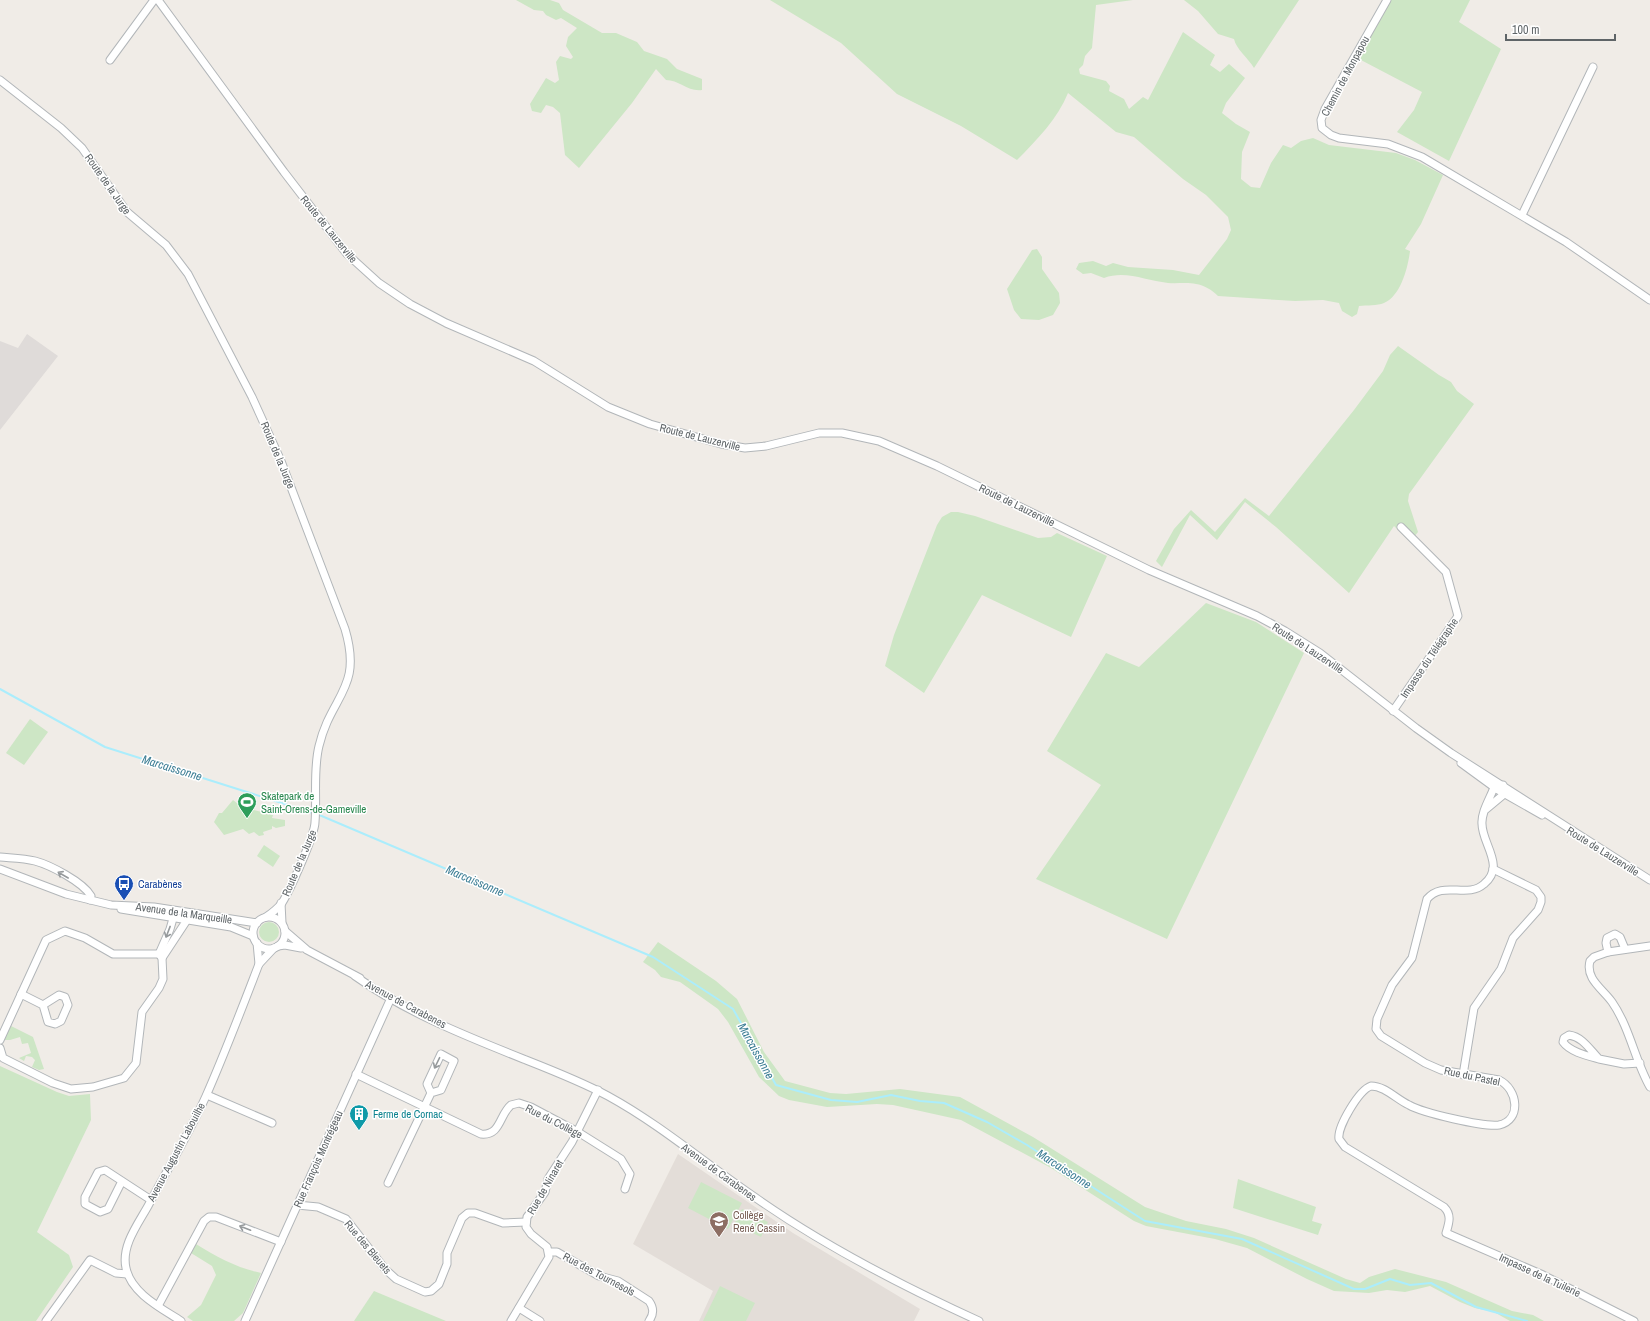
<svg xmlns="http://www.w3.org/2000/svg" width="1650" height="1321" viewBox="0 0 1650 1321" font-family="'Archivo Narrow',sans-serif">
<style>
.industrial{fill:#dfdbd9}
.education{fill:#e3ddd8}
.green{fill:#cde6c5}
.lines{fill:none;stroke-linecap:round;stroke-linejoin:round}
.stream{stroke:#abedfc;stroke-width:2}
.minor-casing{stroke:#b2b6b9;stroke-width:9}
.minor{stroke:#fff;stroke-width:7}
.oneway{stroke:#969a9c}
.labels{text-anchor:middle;stroke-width:3;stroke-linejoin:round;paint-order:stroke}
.street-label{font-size:11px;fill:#5e6467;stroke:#fff}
.leisure-label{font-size:11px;fill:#27864d;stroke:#fff;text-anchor:start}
.transit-label{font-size:11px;fill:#164399;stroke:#fff;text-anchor:start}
.culture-label{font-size:11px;fill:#0d838f;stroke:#fff;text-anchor:start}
.education-label{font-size:11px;fill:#785e54;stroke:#fff;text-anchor:start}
.water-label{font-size:12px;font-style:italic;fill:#3d7e95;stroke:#fff}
</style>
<rect width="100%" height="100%" fill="#f0ece7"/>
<polygon class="industrial" points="27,334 58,356 0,430 0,341 18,348"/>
<polygon class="education" points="678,1154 793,1233 920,1309 914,1321 699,1321 713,1291 633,1244"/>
<g class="green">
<path d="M516,0H550L559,3L563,10L602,33H616L637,42L644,51L667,59L677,69L702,79V90C688,92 679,80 666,80L656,69L632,103L579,168L565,155L560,113L553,107L546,105L541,113L532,111L530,104L546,78L555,83L559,80L556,62L560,56L571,59L573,57L566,46L568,37L577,28L561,18L556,20L546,15L543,11L534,10Z"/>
<path d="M770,0H1133L1096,5L1092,48L1085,56L1083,65L1079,69L1080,74L1106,81L1110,86L1109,91L1124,99L1129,109L1143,97L1148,100L1183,32L1215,55L1210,65L1220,72L1229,64L1245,78L1226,103L1222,113L1236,124L1250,132L1242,152L1241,179L1251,187L1260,188L1271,163L1283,145L1291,148L1301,141L1313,138L1329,145L1396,153L1415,160L1443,175L1421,224L1405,249L1410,251C1408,267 1401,296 1384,303C1377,306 1367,305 1359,306L1357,314L1352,317L1342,311L1339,303L1323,300L1295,301L1218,296C1212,290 1204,285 1196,284C1187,282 1177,284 1168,283C1146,281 1126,270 1104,278L1091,273L1083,274L1076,269L1079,263L1093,261L1106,266L1113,263L1128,267L1173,270L1199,275L1227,239L1231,230L1228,217L1206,195L1183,179L1134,137L1116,132L1068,93C1058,118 1037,140 1017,160L961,126L897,94L841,43Z"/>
<path d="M1184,0H1299L1254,68C1248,58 1236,49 1234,39L1218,34L1198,11Z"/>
<polygon points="1390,0 1470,0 1459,22 1501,49 1449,161 1397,132 1414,110 1422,92 1359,59"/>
<polygon points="1037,249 1042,257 1042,269 1059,293 1060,303 1053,315 1039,320 1021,319 1014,310 1007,289 1032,250"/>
<polygon points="1398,346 1439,375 1451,382 1457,391 1474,404 1409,494 1408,501 1418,532 1410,542 1394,526 1349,593 1276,527 1245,502 1217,540 1190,515 1162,567 1156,561 1174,529 1191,510 1215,532 1245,498 1269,516 1354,410 1383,371 1390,355"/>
<polygon points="951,512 958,512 975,516 1038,538 1051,537 1057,533 1107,556 1071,637 982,595 924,693 885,666 894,635 937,525 942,517"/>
<polygon points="1206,603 1256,622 1304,653 1167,939 1036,879 1101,785 1047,751 1106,653 1139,667"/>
<polygon points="30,719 48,732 24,765 6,753"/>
<polygon points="233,800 242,807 273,815 272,818 285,820 285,826 276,828 272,826 272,829 263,832 264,835 259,836 254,832 249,834 243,829 224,835 214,822 219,813 222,813"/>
<polygon points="264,845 280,856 273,867 257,856"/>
<circle cx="269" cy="932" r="10"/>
<polygon points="658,942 716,981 737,999 764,1052 785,1081 830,1093 846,1094 900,1089 960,1097 1033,1137 1145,1207 1186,1221 1226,1229 1254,1238 1346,1279 1360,1283 1369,1277 1395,1269 1446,1282 1512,1311 1533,1315 1544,1321 1510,1321 1494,1312 1475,1308 1460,1302 1430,1286 1405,1292 1387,1290 1369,1293 1334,1291 1307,1279 1247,1248 1215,1239 1146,1226 1134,1221 1051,1168 961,1120 893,1105 877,1104 827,1107 789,1100 779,1096 759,1077 728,1022 718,1009 680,982 661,977 655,970 643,962"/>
<polygon points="11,1026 33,1037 44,1069 39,1070 32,1067 35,1060 32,1057 26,1056 24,1061 19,1058 31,1053 28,1043 22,1044 20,1037 10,1040 4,1040"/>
<polygon points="0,1066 57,1092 69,1096 90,1094 91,1120 37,1232 69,1255 73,1267 36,1321 0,1321"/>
<polygon points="1238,1179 1316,1207 1312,1221 1322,1224 1318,1235 1233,1208"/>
<polygon points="701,1182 742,1203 728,1229 688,1208"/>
<polygon points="742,1209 768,1222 761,1237 734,1224"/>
<path d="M196,1244C217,1257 237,1268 261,1273L243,1313L234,1321H193L187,1317L201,1305L216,1275L212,1266L191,1253Z"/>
<polygon points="720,1286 755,1303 746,1321 703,1321"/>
<polygon points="374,1291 446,1321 354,1321"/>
</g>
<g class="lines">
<g class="stream">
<polyline points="0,689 105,747 313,813"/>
<polyline points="317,814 653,957 733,1009 776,1085 831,1100 857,1102 891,1095 920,1101 944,1103 987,1122 1027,1145 1145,1221 1242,1239 1354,1289 1365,1289 1390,1279 1410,1285 1431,1283 1476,1307 1527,1321"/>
</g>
<defs>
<g id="minor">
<polyline points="158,0 284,172 347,254 379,283 410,304 446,323 534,361 608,407 650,424 721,444 745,448 766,446 819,433 842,433 879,441 937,466 1149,570 1257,616 1285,631 1320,653 1416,728 1451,753 1650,880"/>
<polyline points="1387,0 1325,109 1321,120 1322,128 1331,135 1339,138 1388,144 1422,157 1566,242 1650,300"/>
<polyline points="110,60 154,0"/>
<path d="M0,80L61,128L82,148L127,212L166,245L188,274L252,397L281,461L345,629C363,689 331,695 319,746C313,770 317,797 315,822C315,835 290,890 282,903C278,908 272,913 266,917"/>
<polyline points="1522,215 1593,67"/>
<polyline points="1393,711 1458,616 1446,572 1401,527"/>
<polyline points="1461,763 1498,790 1542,815"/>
<path d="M1485,810L1503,795V785L1493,790C1489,800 1481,813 1482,824C1482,844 1506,866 1484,884C1467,899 1443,880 1427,899L1412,958L1392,985L1377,1019L1376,1029L1381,1036L1425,1063L1441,1070L1499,1080C1518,1089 1522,1120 1499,1125C1483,1127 1423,1113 1409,1105C1396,1099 1385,1086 1371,1086C1359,1090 1337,1127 1339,1139L1345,1147L1444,1207C1452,1215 1449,1223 1446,1233L1543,1275L1634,1321"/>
<path d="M0,857C11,858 24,858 35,861C50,865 83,882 91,896L90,900"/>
<polyline points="0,869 66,894 111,905 154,907 257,923"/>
<polyline points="281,903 282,923"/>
<polyline points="121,909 231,927 253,936"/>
<circle cx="269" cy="933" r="16"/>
<polyline points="285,931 307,950 360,978"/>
<polyline points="257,943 259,964"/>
<polyline points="278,946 285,945 301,948"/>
<path d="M1650,946L1608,952L1594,957L1590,961C1585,979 1603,989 1612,1002C1630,1028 1635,1061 1650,1087"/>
<polyline points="1608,952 1606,943 1607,938 1615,934 1620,937 1625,949"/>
<polyline points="159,954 170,929 174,915"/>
<polyline points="162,958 187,920"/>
<path d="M355,976C407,1013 468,1037 526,1060C554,1071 582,1082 608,1096C661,1125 707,1165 756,1198C826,1247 902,1286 979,1321"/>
<polyline points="21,994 43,1005 48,1022 55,1024 61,1021 68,1005 65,997 59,995 43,1005"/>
<polyline points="0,1040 46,940 65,931 85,938 113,954 159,954"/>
<polyline points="0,1048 3,1058 53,1083 71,1089 93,1087 124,1078 136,1063 142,1012 159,988 163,979 162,958 159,954"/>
<path d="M1599,1059C1588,1056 1570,1052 1563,1042L1564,1038L1569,1035C1583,1037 1590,1050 1599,1059L1624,1064L1640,1063"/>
<path d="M356,1074L481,1134C501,1136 499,1115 511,1105L519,1103L531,1107L578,1132L621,1159L630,1174L625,1189"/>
<polyline points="1463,1075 1474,1008 1501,969 1513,938 1538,910 1541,902 1541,897 1536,890 1493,869"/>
<polyline points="207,1095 272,1123"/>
<polyline points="122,1181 108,1209 100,1212 85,1204 85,1197 98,1172 105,1170 151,1200"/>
<polyline points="388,1183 431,1093 441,1090 454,1061 441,1054 427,1084 431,1093"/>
<polyline points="297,1205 318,1207 346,1219 385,1269 396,1279 425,1292 431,1291 439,1284 447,1264 447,1253 462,1218 468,1213 475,1213 503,1223 526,1222"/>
<path d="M549,1252H557L599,1276L618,1281L649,1301C654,1308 654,1314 649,1321"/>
<polyline points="158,1306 204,1221 209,1217 216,1217 281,1242"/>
<polyline points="519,1308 540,1321"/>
<polyline points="46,1321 90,1260 116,1273 127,1274"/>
<path d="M181,1321C161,1308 131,1293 126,1268C121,1246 138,1224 148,1206C167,1170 189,1134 206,1096C225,1053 242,1008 259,964L274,948"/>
<polyline points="245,1321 391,998"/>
<polyline points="511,1321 549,1257 547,1247 531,1234 526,1227 527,1217 545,1192 548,1179 572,1142 598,1090"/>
</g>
</defs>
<use href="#minor" class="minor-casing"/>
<use href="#minor" class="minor"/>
</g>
<defs><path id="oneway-shaft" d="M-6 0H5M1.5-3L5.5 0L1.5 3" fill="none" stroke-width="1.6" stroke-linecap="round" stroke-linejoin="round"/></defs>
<g class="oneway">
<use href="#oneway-shaft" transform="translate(63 875) rotate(-150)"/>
<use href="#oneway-shaft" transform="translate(168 932) rotate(111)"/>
<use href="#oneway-shaft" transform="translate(437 1063) rotate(116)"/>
<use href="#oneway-shaft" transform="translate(245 1228) rotate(-159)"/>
</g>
<defs>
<symbol id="stadium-pin" viewBox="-11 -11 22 30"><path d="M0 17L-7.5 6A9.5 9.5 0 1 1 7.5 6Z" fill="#2e9e5b" stroke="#fff"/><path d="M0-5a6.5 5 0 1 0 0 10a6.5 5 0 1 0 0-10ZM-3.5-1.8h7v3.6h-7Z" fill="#fff"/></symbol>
<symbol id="bus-pin" viewBox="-11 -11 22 30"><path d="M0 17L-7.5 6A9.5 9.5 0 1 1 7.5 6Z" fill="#1a4fb4" stroke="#fff"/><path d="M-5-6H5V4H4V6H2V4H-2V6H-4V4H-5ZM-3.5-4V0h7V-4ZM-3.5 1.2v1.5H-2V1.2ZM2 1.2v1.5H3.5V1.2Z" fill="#fff"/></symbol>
<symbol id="building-pin" viewBox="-11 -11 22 30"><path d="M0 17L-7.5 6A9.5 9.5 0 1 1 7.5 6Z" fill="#0f9aa8" stroke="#fff"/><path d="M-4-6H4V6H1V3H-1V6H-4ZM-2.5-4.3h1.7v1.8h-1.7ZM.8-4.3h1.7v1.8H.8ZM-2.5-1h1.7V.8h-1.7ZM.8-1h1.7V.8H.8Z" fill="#fff"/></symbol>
<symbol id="school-pin" viewBox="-11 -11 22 30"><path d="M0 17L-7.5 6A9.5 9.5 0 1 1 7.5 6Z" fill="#8d6e63" stroke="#fff"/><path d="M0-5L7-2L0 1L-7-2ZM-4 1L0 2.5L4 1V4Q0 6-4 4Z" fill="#fff"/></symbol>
</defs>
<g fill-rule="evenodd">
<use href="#stadium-pin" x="236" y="791" width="22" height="30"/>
<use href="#bus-pin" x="113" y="873" width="22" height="30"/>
<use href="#building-pin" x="348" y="1103" width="22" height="30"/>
<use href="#school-pin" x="708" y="1210" width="22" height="30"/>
</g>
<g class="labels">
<g class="street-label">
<text transform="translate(1345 76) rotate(-62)" y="4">Chemin de Monpapou</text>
<text transform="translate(108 184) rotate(55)" y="4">Route de la Jurge</text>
<text transform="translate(329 229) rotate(51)" y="4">Route de Lauzerville</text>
<text transform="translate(700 437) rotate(14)" y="4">Route de Lauzerville</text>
<text transform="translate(278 455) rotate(67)" y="4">Route de la Jurge</text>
<text transform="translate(1017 505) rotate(26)" y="4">Route de Lauzerville</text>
<text transform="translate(1308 648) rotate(33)" y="4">Route de Lauzerville</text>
<text transform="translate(1429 658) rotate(-56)" y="4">Impasse du Télégraphe</text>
<text transform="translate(1603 851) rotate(32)" y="4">Route de Lauzerville</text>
<text transform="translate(299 863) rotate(-67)" y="4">Route de la Jurge</text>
<text transform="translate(184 913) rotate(8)" y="4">Avenue de la Marqueille</text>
<text transform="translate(406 1004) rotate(28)" y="4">Avenue de Carabenes</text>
<text transform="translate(1472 1076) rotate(12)" y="4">Rue du Pastel</text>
<text transform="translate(554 1121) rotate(27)" y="4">Rue du Collège</text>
<text transform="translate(176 1152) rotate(-62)" y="4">Avenue Augustin Labouilhe</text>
<text transform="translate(318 1159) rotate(-66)" y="4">Rue François Montrégeau</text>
<text transform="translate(719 1172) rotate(36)" y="4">Avenue de Carabenes</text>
<text transform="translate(545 1187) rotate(-60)" y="4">Rue de Ninaret</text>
<text transform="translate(368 1247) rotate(50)" y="4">Rue des Bleuets</text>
<text transform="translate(599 1274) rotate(28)" y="4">Rue des Tournesols</text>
<text transform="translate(1540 1275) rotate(25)" y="4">Impasse de la Tuilerie</text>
</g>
<g class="leisure-label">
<text x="261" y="800">Skatepark de<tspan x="261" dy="13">Saint-Orens-de-Gameville</tspan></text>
</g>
<g class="transit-label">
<text x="138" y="888">Carabènes</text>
</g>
<g class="culture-label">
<text x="373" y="1118">Ferme de Cornac</text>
</g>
<g class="education-label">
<text x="733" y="1219">Collège<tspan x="733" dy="13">René Cassin</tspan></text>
</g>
<g class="water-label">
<text transform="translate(172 768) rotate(17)" y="4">Marcaissonne</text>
<text transform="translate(475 881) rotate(23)" y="4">Marcaissonne</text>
<text transform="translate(756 1051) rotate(61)" y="4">Marcaissonne</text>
<text transform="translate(1064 1169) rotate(33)" y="4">Marcaissonne</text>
</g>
</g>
<path d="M1506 34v6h109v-6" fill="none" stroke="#5e6467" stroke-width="2"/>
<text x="1512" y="34" font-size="12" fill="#5e6467" stroke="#ffffff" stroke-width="3" paint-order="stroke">100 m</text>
</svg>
